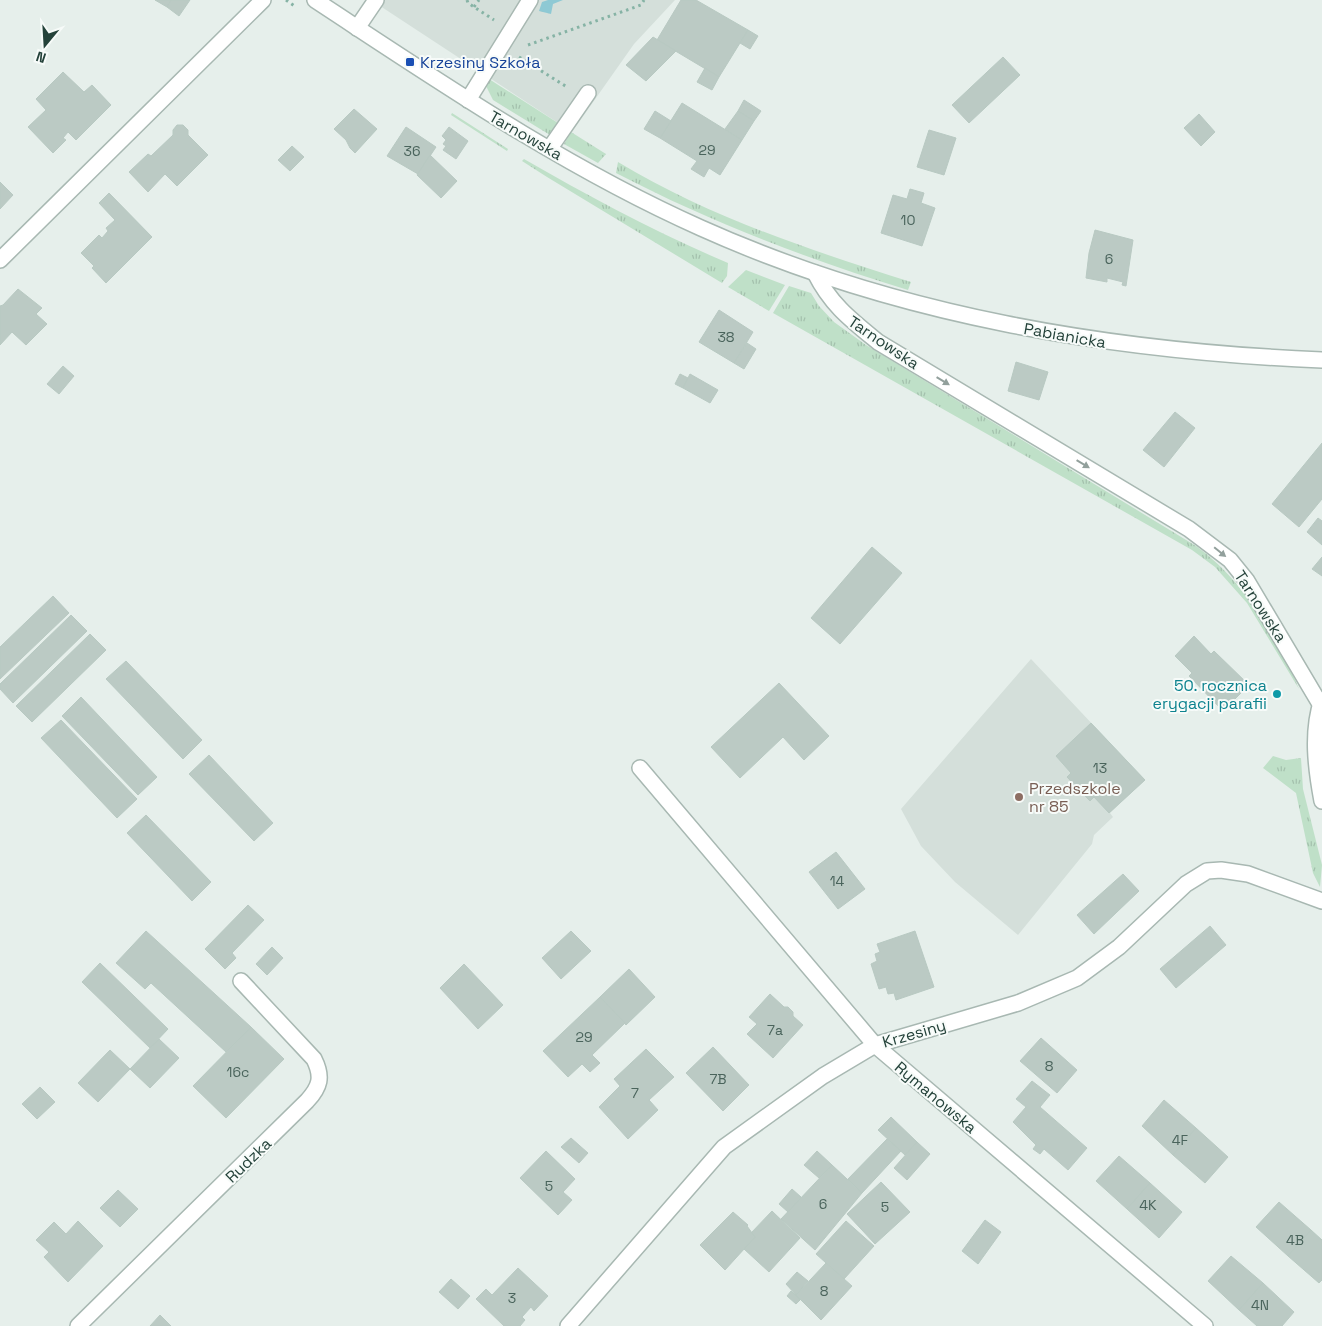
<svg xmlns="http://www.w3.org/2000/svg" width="1322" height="1326" viewBox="0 0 1322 1326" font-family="'Space Grotesk',sans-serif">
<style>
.built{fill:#d4dfda}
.grass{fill:url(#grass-tufts)}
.water{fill:url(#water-ripples)}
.building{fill:#bbcac4;stroke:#b8c9c2}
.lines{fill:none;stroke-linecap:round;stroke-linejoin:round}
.minor-casing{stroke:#a8b8b2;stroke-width:18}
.path{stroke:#86b3a5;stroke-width:3;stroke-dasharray:2.5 4;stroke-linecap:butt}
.minor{stroke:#fff;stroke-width:15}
.oneway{fill:#92a09c}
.transit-dot{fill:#1a4fb4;stroke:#f7fbf9;stroke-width:2}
.culture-dot{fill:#0f9aa8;stroke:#f7fbf9;stroke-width:2}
.education-dot{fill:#8d6e63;stroke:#f7fbf9;stroke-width:2}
.labels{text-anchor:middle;stroke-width:4;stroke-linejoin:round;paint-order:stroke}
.number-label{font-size:14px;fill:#4a645c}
.transit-label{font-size:16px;fill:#164399;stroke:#f7fbf9;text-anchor:start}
.street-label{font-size:16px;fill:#24423a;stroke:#f7fbf9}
.culture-label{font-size:16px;fill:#0d838f;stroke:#f7fbf9;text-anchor:end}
.education-label{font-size:16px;fill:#785e54;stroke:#f7fbf9;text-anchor:start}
</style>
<defs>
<pattern id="grass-tufts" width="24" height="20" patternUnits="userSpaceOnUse" patternTransform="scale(1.25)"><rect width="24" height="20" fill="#bfe0c8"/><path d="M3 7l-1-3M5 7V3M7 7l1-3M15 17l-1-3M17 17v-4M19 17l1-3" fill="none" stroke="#a4c1ad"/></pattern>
<pattern id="water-ripples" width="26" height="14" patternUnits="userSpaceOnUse" patternTransform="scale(1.25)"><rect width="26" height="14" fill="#8ec9d4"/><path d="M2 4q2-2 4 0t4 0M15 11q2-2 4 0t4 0" fill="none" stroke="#74a5ad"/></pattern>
</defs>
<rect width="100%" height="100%" fill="#e6efeb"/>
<g class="built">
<polygon points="371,0 675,0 634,44 572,132"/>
<polygon points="1031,659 1145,780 1110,813 1113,817 1094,835 1092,844 1018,935 955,882 921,846 901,809"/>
</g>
<g class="grass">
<polygon points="489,79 558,123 550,135 493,100 486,86"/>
<polygon points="452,113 508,149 507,151 451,115"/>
<polygon points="571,132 606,154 598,163 564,144"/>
<path d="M524,159C590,197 657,233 728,263L727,276L722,283L547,177L522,161Z"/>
<path d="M618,162C709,217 810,250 911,282L908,290C807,259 710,222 616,173Z"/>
<polygon points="746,270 785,285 769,311 728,287"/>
<path d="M789,286L811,293L819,306L834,322L866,345L1196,546C1242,579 1278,637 1299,689L1247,603L1215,567L1192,550L773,313Z"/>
<polygon points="1273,756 1286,760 1301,758 1303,789 1322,865 1320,887 1313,873 1296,793 1263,768"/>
</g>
<polygon class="water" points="548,0 563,0 553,4 551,14 539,11 542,2"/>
<g class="building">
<polygon points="155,0 171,0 167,7"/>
<polygon points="171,0 190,0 179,16 167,7"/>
<polygon points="681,0 696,0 748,30 719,77 657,40"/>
<polygon points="748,30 758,36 750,49 740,43"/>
<polygon points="653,37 676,51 646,81 626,65"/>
<polygon points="1003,57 1020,75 969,123 952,105"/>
<polygon points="705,68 719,77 712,90 697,82"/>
<polygon points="63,72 84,92 92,85 111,105 76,140 68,132 63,138 66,140 53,153 28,127 46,110 36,99"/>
<polygon points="744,100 761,111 754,121 738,111"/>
<polygon points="682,103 742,140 720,175 709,168 704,177 691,169 697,161 660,138"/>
<polygon points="354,109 377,129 355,153 350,148 346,140 334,129"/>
<polygon points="655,111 671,121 660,138 644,129"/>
<polygon points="738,111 754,121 742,140 725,129"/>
<polygon points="1199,114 1215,132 1201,146 1184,128"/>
<polygon points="177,125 183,125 188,130 188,135 208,155 177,186 165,174 148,192 129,172 148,154 151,156 173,135 173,130"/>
<polygon points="406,127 436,147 418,174 387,156"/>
<polygon points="449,127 468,141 456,159 443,150 446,146 443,144 446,140 442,136"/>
<polygon points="929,130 956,138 944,175 917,167"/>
<polygon points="292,146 304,157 290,171 278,160"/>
<polygon points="430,155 457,181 441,198 417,175"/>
<polygon points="0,182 13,195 0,209"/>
<polygon points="910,189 924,193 921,203 935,208 922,246 881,233 893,195 907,199"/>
<polygon points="109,193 152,237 106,283 92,268 94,266 81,253 99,235 102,238 108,231 106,228 115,220 99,203"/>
<polygon points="1095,230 1133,240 1126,286 1122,285 1123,282 1107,278 1107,282 1086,278 1089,253"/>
<polygon points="18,289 42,308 36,314 47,324 26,345 12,332 0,345 0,306 3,305"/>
<polygon points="719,310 753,332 734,363 699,342"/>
<polygon points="747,343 756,349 744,369 734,363"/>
<polygon points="1016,362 1048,372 1039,400 1008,391"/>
<polygon points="63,366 74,376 59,394 47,384"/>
<polygon points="680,374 688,378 683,388 675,384"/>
<polygon points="690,374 718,390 710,403 683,388"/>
<polygon points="1175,412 1195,428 1164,467 1143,450"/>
<polygon points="1322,443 1322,499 1299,527 1272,504"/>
<polygon points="1318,518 1322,521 1322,545 1307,532"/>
<polygon points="872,547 902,573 840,644 811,618"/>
<polygon points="1322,557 1322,576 1312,569"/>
<polygon points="53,596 69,613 0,679 0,647"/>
<polygon points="71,615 87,631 13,703 0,689 0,684"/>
<polygon points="90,634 106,650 32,722 16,706"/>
<polygon points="1194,636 1211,654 1214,651 1249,685 1223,711 1189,676 1192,673 1175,656"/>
<polygon points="126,661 202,740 183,759 106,679"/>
<polygon points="779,683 829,736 804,760 783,737 740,778 711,747"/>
<polygon points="81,697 157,777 138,795 62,716"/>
<polygon points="61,720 137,799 117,818 41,738"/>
<polygon points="1091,723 1145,780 1109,813 1094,797 1090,801 1067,777 1071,773 1056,756"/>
<polygon points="209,755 273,823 254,841 189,774"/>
<polygon points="146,815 211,882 192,901 127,833"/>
<polygon points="836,852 865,889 838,909 809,872"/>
<polygon points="1123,874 1139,891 1094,934 1077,915"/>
<polygon points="248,905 264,920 232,953 236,958 225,969 205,949"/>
<polygon points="1210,926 1226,945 1176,988 1160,969"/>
<polygon points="146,931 251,1027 226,1052 151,983 145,989 116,963"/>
<polygon points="571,931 591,951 561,979 542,958"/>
<polygon points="915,931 934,987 896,1000 894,993 888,994 886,987 879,989 871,964 877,961 875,954 880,952 877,944"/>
<polygon points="272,947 283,958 267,975 256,964"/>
<polygon points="100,963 168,1029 150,1048 82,982"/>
<polygon points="464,964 503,1005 478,1029 440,988"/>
<polygon points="629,969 655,997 626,1025 600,997"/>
<polygon points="770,994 784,1007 788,1007 793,1012 793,1016 803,1025 773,1058 747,1034 757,1024 749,1017"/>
<polygon points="600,997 625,1023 592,1055 600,1063 590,1072 582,1064 568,1077 543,1051"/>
<polygon points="251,1027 284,1059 226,1118 193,1086"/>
<polygon points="1041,1038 1077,1070 1057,1093 1020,1061"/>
<polygon points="159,1039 179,1058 150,1088 130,1069"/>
<polygon points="713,1047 749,1085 723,1111 686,1073"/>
<polygon points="646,1049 674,1077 649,1100 658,1110 628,1139 599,1107 620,1086 614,1079"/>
<polygon points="110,1050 130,1069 98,1102 78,1083"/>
<polygon points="1032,1081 1050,1095 1040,1107 1087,1148 1068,1170 1044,1149 1040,1154 1033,1149 1036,1145 1013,1122 1026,1107 1016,1099"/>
<polygon points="40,1087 55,1102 37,1119 22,1104"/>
<polygon points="1164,1100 1196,1128 1173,1155 1142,1126"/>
<polygon points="891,1117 917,1142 905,1155 878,1130"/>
<polygon points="1196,1128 1228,1157 1205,1183 1173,1155"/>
<polygon points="571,1138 588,1153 579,1163 561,1147"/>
<polygon points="887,1139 901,1151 862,1193 848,1179"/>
<polygon points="917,1142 930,1154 907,1180 894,1168"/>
<polygon points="546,1151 575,1179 563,1192 572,1200 558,1215 520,1178"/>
<polygon points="817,1151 832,1165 819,1178 804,1165"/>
<polygon points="1119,1156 1150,1183 1127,1209 1096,1181"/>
<polygon points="832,1165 862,1193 815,1250 781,1219"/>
<polygon points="881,1182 910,1212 875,1244 847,1214"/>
<polygon points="1150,1183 1182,1212 1159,1238 1127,1209"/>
<polygon points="792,1189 801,1197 788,1212 779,1204"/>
<polygon points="118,1190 138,1209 120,1227 100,1208"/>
<polygon points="1279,1202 1311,1230 1288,1256 1256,1227"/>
<polygon points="772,1211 800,1238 769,1272 744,1249 755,1237 751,1233"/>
<polygon points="733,1212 748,1225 747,1226 755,1237 725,1270 700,1245"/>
<polygon points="985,1220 1001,1232 978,1264 962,1251"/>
<polygon points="78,1221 103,1246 68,1282 44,1257 49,1252 36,1240 54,1222 66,1234"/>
<polygon points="846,1221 874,1246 844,1279 816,1254"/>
<polygon points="1311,1230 1322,1240 1322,1280 1319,1283 1288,1256"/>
<polygon points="1231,1256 1263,1283 1239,1310 1208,1281"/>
<polygon points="826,1263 852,1286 821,1320 796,1295"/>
<polygon points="518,1268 548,1296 534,1311 531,1307 522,1317 525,1320 520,1326 504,1326 476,1299 486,1289 492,1295"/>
<polygon points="797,1272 808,1281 796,1295 786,1284"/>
<polygon points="451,1279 470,1296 458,1309 439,1292"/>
<polygon points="1263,1283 1294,1312 1282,1326 1257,1326 1239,1310"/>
<polygon points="791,1291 800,1300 796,1304 787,1296"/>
<polygon points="160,1315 171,1326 150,1326"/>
</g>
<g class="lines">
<defs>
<g id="minor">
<path d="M315,0C440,82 564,167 701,228C897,316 1109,351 1322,360"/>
<polyline points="357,28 376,0"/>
<polyline points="468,100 530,0"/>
<polyline points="550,148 588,93"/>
<polyline points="0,260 263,0"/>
<path d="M815,273C831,305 851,320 878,342L1189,529L1230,560L1247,581L1320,704"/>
<path d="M1322,700C1311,732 1316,769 1322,801"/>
<polyline points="640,768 875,1045 1205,1326"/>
<path d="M78,1326L307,1101C320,1087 323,1077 314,1059L241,981"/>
<polyline points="568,1326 724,1147 823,1076 875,1045 1018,1003 1077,978 1119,947 1186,884 1207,871 1221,870 1248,874 1322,901"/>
</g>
</defs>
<use href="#minor" class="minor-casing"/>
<g class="path">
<polyline points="286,0 296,7"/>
<polyline points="467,0 468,3 494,20"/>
<polyline points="474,7 479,0"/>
<polyline points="528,45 641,5 644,0"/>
<polyline points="519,57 567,87"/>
</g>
<use href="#minor" class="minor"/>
</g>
<defs><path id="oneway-solid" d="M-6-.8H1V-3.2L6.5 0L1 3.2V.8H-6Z" transform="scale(1.25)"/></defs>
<g class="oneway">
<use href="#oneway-solid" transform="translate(943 381) rotate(31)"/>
<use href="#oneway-solid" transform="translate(1083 464) rotate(31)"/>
<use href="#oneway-solid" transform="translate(1220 552) rotate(39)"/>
</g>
<rect class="transit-dot" x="405" y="57" width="10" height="10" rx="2.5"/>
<circle class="culture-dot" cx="1277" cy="694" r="5"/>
<circle class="education-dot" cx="1019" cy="797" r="5"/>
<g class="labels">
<g class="number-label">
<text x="707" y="155">29</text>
<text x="412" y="156">36</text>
<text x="908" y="225">10</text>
<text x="1109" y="264">6</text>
<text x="726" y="342">38</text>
<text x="1100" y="773">13</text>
<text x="837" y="886">14</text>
<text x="775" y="1035">7a</text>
<text x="584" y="1042">29</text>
<text x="1049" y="1071">8</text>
<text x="238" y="1077">16c</text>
<text x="718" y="1084">7B</text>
<text x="635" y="1098">7</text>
<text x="1180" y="1145">4F</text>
<text x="549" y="1191">5</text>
<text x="823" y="1209">6</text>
<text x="1148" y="1210">4K</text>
<text x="885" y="1212">5</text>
<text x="1295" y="1245">4B</text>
<text x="824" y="1296">8</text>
<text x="512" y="1303">3</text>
<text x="1260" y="1310">4N</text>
</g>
<g class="transit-label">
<text x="420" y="68">Krzesiny Szkoła</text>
</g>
<g class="street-label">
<text transform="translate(526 135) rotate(30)" y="6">Tarnowska</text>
<text transform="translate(1065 335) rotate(10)" y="6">Pabianicka</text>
<text transform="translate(884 342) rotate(34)" y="6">Tarnowska</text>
<text transform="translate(1261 606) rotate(57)" y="6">Tarnowska</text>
<text transform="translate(914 1033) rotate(-16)" y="6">Krzesiny</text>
<text transform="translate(936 1097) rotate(40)" y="6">Rymanowska</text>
<text transform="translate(248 1160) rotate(-44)" y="6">Rudzka</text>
</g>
<g class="culture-label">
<text x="1267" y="691">50. rocznica<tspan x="1267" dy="18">erygacji parafii</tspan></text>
</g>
<g class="education-label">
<text x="1029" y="794">Przedszkole<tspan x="1029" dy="18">nr 85</tspan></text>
</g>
</g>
<g transform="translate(45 45) rotate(198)" stroke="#f7fbf9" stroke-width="4" paint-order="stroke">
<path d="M0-4L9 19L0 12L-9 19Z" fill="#24423a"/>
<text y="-8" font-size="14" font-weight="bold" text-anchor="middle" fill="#24423a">N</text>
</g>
</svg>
